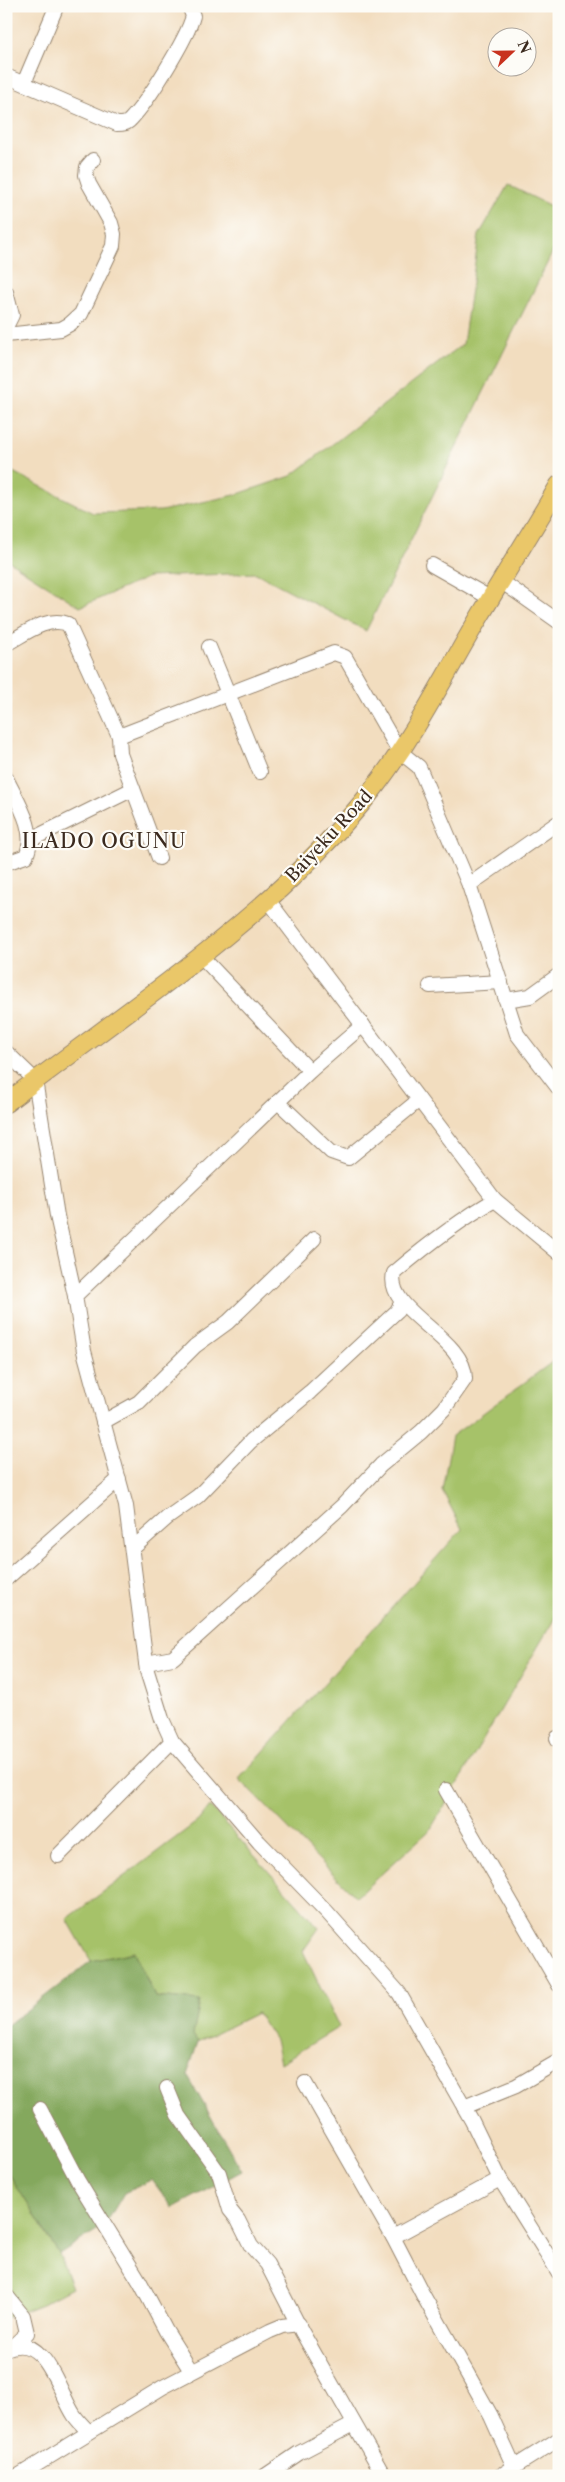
<svg xmlns="http://www.w3.org/2000/svg" width="565" height="2482" viewBox="0 0 565 2482" font-family="'Libre Caslon Text',serif">
<style>
.green{fill:#a6c269;stroke:#707644}
.forest{fill:#84a85d;stroke:#60693e}
.lines{fill:none;stroke-linecap:round;stroke-linejoin:round}
.minor-casing{stroke:#96846e;stroke-width:16}
.major-casing{stroke:#96846e;stroke-width:20}
.minor{stroke:#fff;stroke-width:14}
.major{stroke:#eac769;stroke-width:18}
.labels{text-anchor:middle;stroke-width:4.5;stroke-linejoin:round;paint-order:stroke}
.street-label{font-size:18px;fill:#3b2a1e;stroke:#fdfcf7}
.quarter-label{font-size:20px;letter-spacing:1px;fill:#3b2a1e;stroke:#fdfcf7}
</style>
<rect width="100%" height="100%" fill="#fdfcf7"/>
<filter id="ink" filterUnits="userSpaceOnUse"><feTurbulence type="fractalNoise" baseFrequency=".02" numOctaves="2"/><feDisplacementMap in="SourceGraphic" scale="10" xChannelSelector="R" yChannelSelector="G"/><feConvolveMatrix kernelMatrix="1 2 1 2 8 2 1 2 1" color-interpolation-filters="sRGB"/></filter>
<filter id="wash" filterUnits="userSpaceOnUse"><feTurbulence type="fractalNoise" baseFrequency=".0096" numOctaves="4" result="noise"/><feDisplacementMap in="SourceGraphic" scale="20" xChannelSelector="R" yChannelSelector="G"/><feGaussianBlur stdDeviation="1.12" result="paint"/><feColorMatrix in="noise" values="0 0 0 0 0 0 0 0 0 0 0 0 0 0 0 0 0 1.4 0 .05"/><feComposite in="paint" operator="in"/></filter>
<g filter="url(#wash)">
<rect width="100%" height="100%" fill="#f2ddbf"/>
<g class="green">
<polygon points="508,185 559,210 559,239 366,631 256,573 149,577 80,607 6,559 7,469 93,513 161,511 235,495 291,476 463,344 479,235"/>
<polygon points="559,1357 559,1611 430,1830 356,1897 239,1779 462,1529 442,1490 452,1436"/>
<polygon points="210,1806 319,1928 303,1951 339,2027 280,2063 275,2040 257,2013 198,2042 193,2035 200,2001 155,1997 134,1952 91,1961 67,1919 198,1821"/>
<polygon points="6,2169 59,2254 72,2288 42,2304 6,2318"/>
</g>
<polygon class="forest" points="134,1952 155,1997 200,2001 193,2035 198,2042 187,2075 242,2171 173,2208 152,2180 124,2193 105,2225 59,2254 6,2169 6,2026 91,1961"/>
</g>
<g filter="url(#ink)">
<g class="lines">
<defs>
<g id="minor">
<path d="M6,76L117,124C123,124 127,124 131,119C148,101 187,39 193,16L189,6"/>
<polyline points="24,83 55,10"/>
<polyline points="6,292 12,315 6,327"/>
<polyline points="6,335 61,329 70,324 81,314 113,246 114,234 111,223 89,184 86,175 87,167 93,160"/>
<polyline points="432,565 490,598"/>
<polyline points="501,581 559,622"/>
<path d="M6,644C25,634 46,616 68,624L119,736L120,754L159,858"/>
<polyline points="209,647 260,772"/>
<polyline points="119,736 334,653 345,657 399,751 419,767 469,885 517,1034 559,1089"/>
<path d="M6,778C17,801 38,831 26,856L6,863"/>
<polyline points="32,839 133,789"/>
<polyline points="469,885 559,822"/>
<polyline points="268,900 495,1200 559,1253"/>
<polyline points="201,956 310,1071"/>
<polyline points="430,986 501,982"/>
<polyline points="506,1000 530,996 559,975"/>
<polyline points="6,1052 35,1080 57,1216 75,1296 84,1351 126,1506 147,1671 162,1719 172,1741 259,1842 327,1912 399,1993 472,2121 500,2179 559,2273"/>
<polyline points="278,1102 331,1152 348,1158 419,1100"/>
<polyline points="75,1296 310,1071 363,1025"/>
<polyline points="103,1422 139,1402 195,1346 228,1322 314,1239"/>
<polyline points="132,1549 167,1518 198,1496 251,1441 310,1392 397,1311 402,1302"/>
<polyline points="6,1579 119,1479"/>
<path d="M146,1663L173,1658L342,1506L381,1465L421,1432L444,1409L465,1379C466,1337 384,1312 394,1273C426,1246 459,1220 495,1200"/>
<polyline points="557,1738 559,1741"/>
<polyline points="446,1790 559,1985"/>
<polyline points="58,1856 172,1741"/>
<polyline points="305,2083 393,2237 423,2295 467,2373 491,2416 514,2467"/>
<polyline points="167,2088 178,2115 219,2173 230,2210 238,2220 251,2246 267,2264 302,2332 384,2476"/>
<polyline points="464,2107 516,2086 559,2061"/>
<polyline points="40,2109 78,2181 140,2282 166,2331 191,2371"/>
<polyline points="393,2237 500,2179"/>
<polyline points="6,2295 23,2316 27,2333 13,2346"/>
<path d="M6,2349C45,2330 59,2393 74,2415C78,2421 84,2427 89,2432"/>
<polyline points="18,2476 163,2387 270,2331 282,2326 299,2324"/>
<polyline points="265,2476 299,2453 354,2424"/>
<polyline points="500,2476 559,2439"/>
</g>
<path id="major" d="M6,1103C134,1004 273,917 374,788C411,740 440,685 470,633C499,583 530,535 559,485"/>
</defs>
<use href="#minor" class="minor-casing"/>
<use href="#major" class="major-casing"/>
<use href="#minor" class="minor"/>
<use href="#major" class="major"/>
</g>
</g>
<g class="labels">
<g class="street-label">
<text transform="translate(329 836) rotate(-47)" y="6">Baiyeku Road</text>
</g>
<g class="quarter-label">
<text x="104" y="848">ILADO OGUNU</text>
</g>
</g>
<rect width="565" height="2482" fill="none" stroke="#fdfcf7" stroke-width="25"/>
<g transform="translate(512 52) rotate(68)"><circle r="24" fill="#fdfcf7" stroke="#afa8a0"/>
<path d="M0-4L9 19L0 12L-9 19Z" fill="#c8321e"/>
<text y="-8" font-size="14" font-weight="bold" text-anchor="middle" fill="#3b2a1e">N</text>
</g>
</svg>
